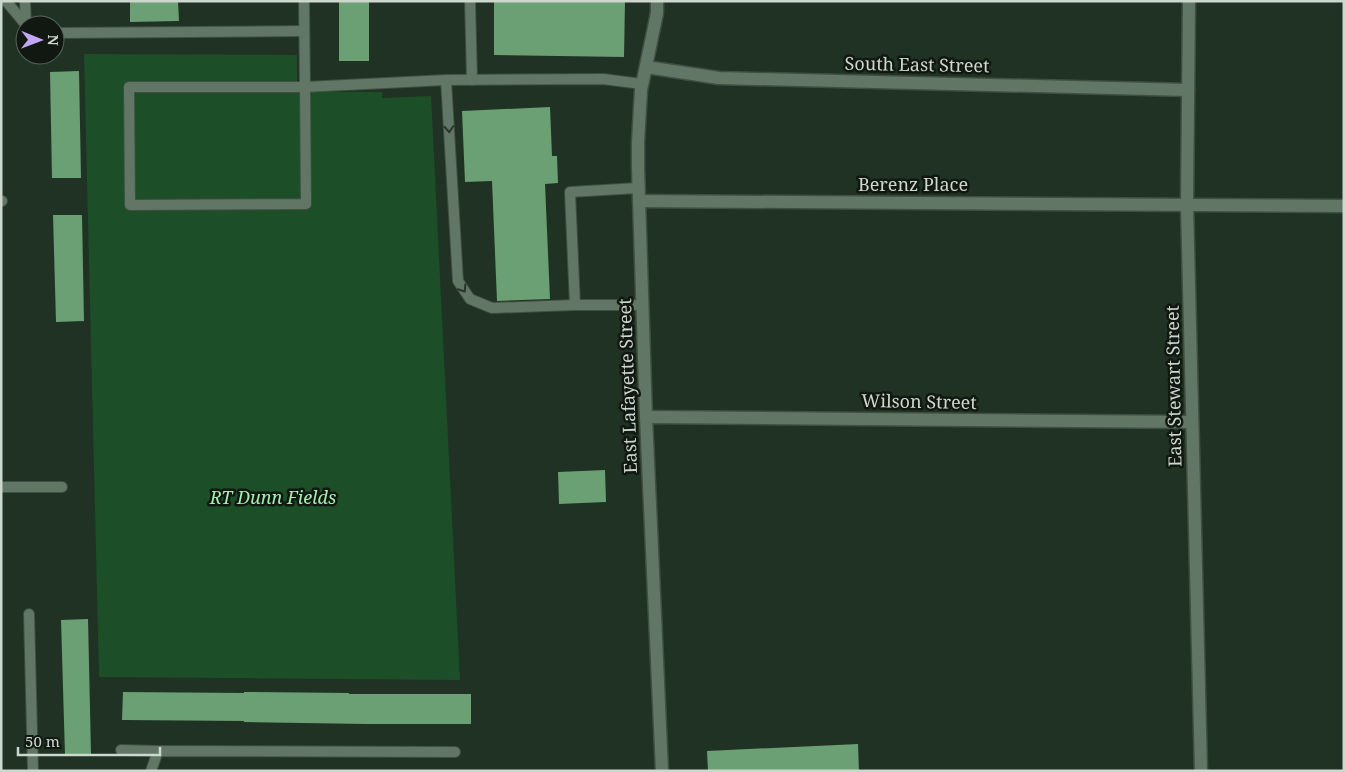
<svg xmlns="http://www.w3.org/2000/svg" width="1345" height="772" viewBox="0 0 1345 772" font-family="'Noto Serif',serif">
<style>
.green{fill:#1c4e28}
.building{fill:#6b9f74}
.lines{fill:none;stroke-linecap:round;stroke-linejoin:round}
.service-casing{stroke:#404f42;stroke-width:12}
.minor-casing{stroke:#404f42;stroke-width:15}
.tertiary-casing{stroke:#404f42;stroke-width:15}
.service{stroke:#627665;stroke-width:10}
.minor{stroke:#627665;stroke-width:12}
.tertiary{stroke:#627665;stroke-width:12}
.oneway{stroke:#29342a}
.labels{text-anchor:middle;stroke-width:5;stroke-linejoin:round;paint-order:stroke}
.street-label{font-size:18px;fill:#ccd7cd;stroke:#101811}
.park-label{font-size:18px;font-style:italic;fill:#a4efb0;stroke:#101811}
</style>
<rect width="100%" height="100%" fill="#203223"/>
<polygon class="green" points="84,54 297,55 297,92 382,92 382,98 431,96 460,680 99,677"/>
<g class="building">
<polygon points="130,1 178,1 179,21 130,22"/>
<rect x="339" y="1" width="30" height="60"/>
<polygon points="494,1 625,1 624,57 494,55"/>
<polygon points="79,71 81,178 52,178 50,72"/>
<polygon points="550,107 552,156 557,156 558,183 545,184 550,299 497,301 492,181 465,182 462,111"/>
<polygon points="53,215 82,215 84,321 56,322"/>
<polygon points="605,470 606,502 559,504 558,472"/>
<polygon points="88,619 91,754 65,755 61,620"/>
<polygon points="123,692 244,693 244,692 349,693 349,694 471,694 471,724 367,724 244,722 244,721 122,720"/>
<polygon points="858,744 859,771 708,771 707,751"/>
</g>
<g class="lines">
<defs>
<g id="service">
<polyline points="6,1 26,25"/>
<polyline points="25,1 26,25"/>
<polyline points="304,1 305,87 446,80 603,79 642,84"/>
<polyline points="470,1 472,80"/>
<polyline points="55,33 304,31"/>
<polyline points="446,80 458,281 470,299 492,308 575,305"/>
<polygon points="129,87 305,87 306,204 130,205"/>
<polyline points="638,188 570,192 575,305 642,305"/>
<polyline points="1,201 2,201"/>
<polyline points="1,487 62,487"/>
<polyline points="29,614 33,771"/>
<polyline points="121,750 158,751"/>
<polyline points="151,771 158,751 455,752"/>
</g>
<g id="minor">
<polyline points="1189,1 1187,205 1201,771"/>
<polyline points="646,67 719,78 1188,90"/>
<polyline points="639,201 1344,206"/>
<polyline points="646,417 1192,422"/>
</g>
<polyline id="tertiary" points="657,1 657,13 641,90 638,142 638,168 646,417 662,771"/>
</defs>
<use href="#service" class="service-casing"/>
<use href="#minor" class="minor-casing"/>
<use href="#tertiary" class="tertiary-casing"/>
<use href="#service" class="service"/>
<use href="#minor" class="minor"/>
<use href="#tertiary" class="tertiary"/>
</g>
<defs><path id="oneway-chevron" d="M-2-3.5L2.5 0L-2 3.5" fill="none" stroke-width="1.6" stroke-linecap="round" stroke-linejoin="round" transform="scale(1.25)"/></defs>
<g class="oneway">
<use href="#oneway-chevron" transform="translate(449 129) rotate(87)"/>
<use href="#oneway-chevron" transform="translate(463 289) rotate(57)"/>
</g>
<g class="labels">
<g class="street-label">
<text transform="translate(917 65) rotate(1)" y="6">South East Street</text>
<text x="913" y="191">Berenz Place</text>
<text transform="translate(628 386) rotate(-92)" y="6">East Lafayette Street</text>
<text transform="translate(1174 386) rotate(-91)" y="6">East Stewart Street</text>
<text transform="translate(919 402) rotate(1)" y="6">Wilson Street</text>
</g>
<g class="park-label">
<text x="273" y="504">RT Dunn Fields</text>
</g>
</g>
<rect width="1345" height="772" fill="none" stroke="#ccd7cd" stroke-width="5"/>
<g transform="translate(40 40) rotate(91)"><circle r="24" fill="#101811" stroke="#5b645c"/>
<path d="M0-4L9 19L0 12L-9 19Z" fill="#c1a8f3"/>
<text y="-8" font-size="14" font-weight="bold" text-anchor="middle" fill="#ccd7cd">N</text>
</g>
<path d="M18 747v8h142v-8" fill="none" stroke="#ccd7cd" stroke-width="2.5"/>
<text x="25" y="747" font-size="15" fill="#ccd7cd" stroke="#101811" stroke-width="4" paint-order="stroke">50 m</text>
</svg>
